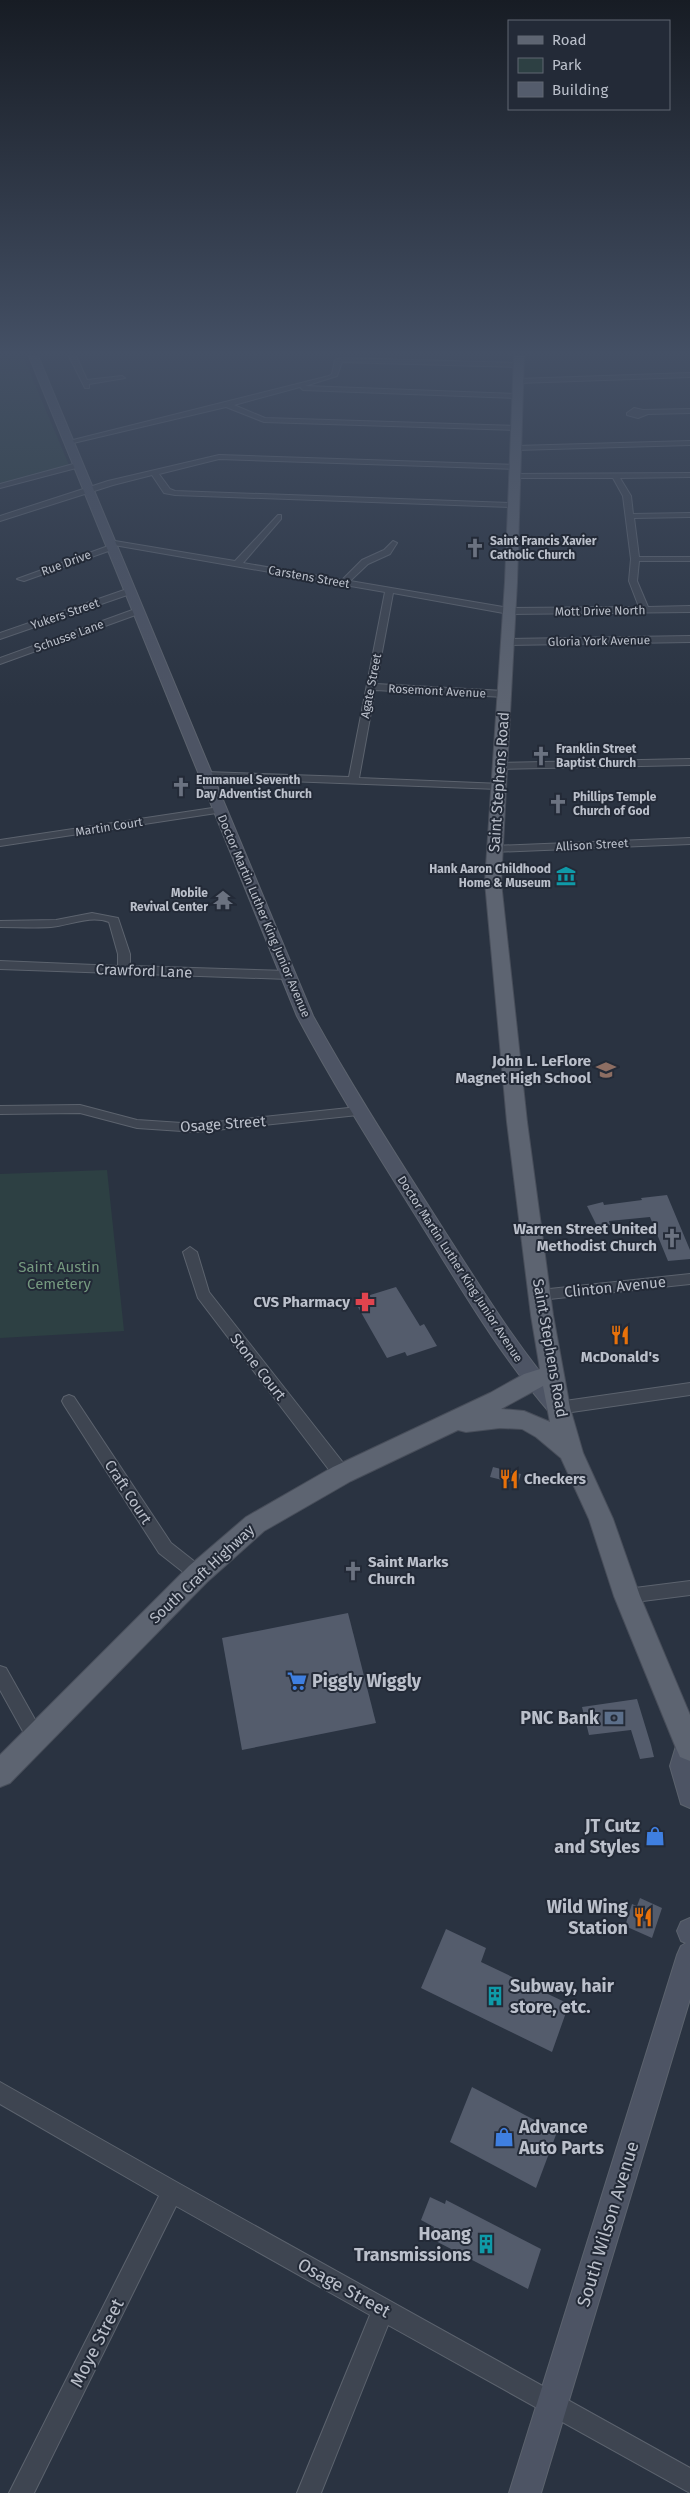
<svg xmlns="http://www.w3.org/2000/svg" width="690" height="2493" viewBox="0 0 690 2493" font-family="'Fira Sans',sans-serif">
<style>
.green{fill:#2d4043}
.building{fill:#545c6c}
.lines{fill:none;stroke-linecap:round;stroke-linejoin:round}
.minor-casing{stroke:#5c636e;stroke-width:2}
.secondary-casing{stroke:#5c636e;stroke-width:2}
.primary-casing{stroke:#484e5a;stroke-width:2}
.minor{fill:#3e4551;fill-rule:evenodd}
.secondary{fill:#4d5464;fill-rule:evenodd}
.primary{fill:#5d6471;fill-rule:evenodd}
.labels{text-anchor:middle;stroke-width:4;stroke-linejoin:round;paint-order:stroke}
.far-poi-label{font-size:12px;font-weight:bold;fill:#bbc0cb;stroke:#232a37;text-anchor:start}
.far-street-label{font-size:12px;fill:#bbc0cb;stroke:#232a37}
.street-label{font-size:15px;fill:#bbc0cb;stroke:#232a37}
.poi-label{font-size:15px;font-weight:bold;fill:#bbc0cb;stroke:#232a37;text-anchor:end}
.park-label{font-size:15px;fill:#75997f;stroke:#232a37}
.near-poi-label{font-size:18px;font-weight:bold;fill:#bbc0cb;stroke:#232a37;text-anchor:end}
.near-street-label{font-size:18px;fill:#bbc0cb;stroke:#232a37}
</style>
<rect width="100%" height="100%" fill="#2a3341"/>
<g class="green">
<polygon points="0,356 23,356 69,465 0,485"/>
<polygon points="107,1170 124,1331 0,1338 0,1174"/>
</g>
<g class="building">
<polygon points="667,1195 690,1250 690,1259 668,1261 650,1217 609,1221 610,1225 597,1226 587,1206 603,1202 604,1205 642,1200 641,1198"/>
<polygon points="396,1287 420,1326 424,1324 437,1346 407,1356 405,1352 387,1358 354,1300"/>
<polygon points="493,1467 521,1474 518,1484 490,1477"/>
<polygon points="348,1613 376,1723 242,1750 222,1638"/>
<polygon points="637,1699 651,1745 654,1757 640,1759 631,1730 589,1735 582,1707"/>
<polygon points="640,1898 662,1908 652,1938 625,1926 632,1904 637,1906"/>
<polygon points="446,1929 486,1948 481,1962 569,2004 552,2052 421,1988"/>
<polygon points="472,2087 557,2132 536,2188 450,2142"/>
<polygon points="430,2197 445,2204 446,2200 541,2249 528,2289 430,2238 434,2227 421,2220"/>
</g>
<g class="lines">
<defs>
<g id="minor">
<polygon points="69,356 76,356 87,380 122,376 125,378 89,384 89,388 85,388"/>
<polygon points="342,358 518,363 521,365 518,367 342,362 337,376 305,386 517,394 520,396 517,398 303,390 300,387 234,405 265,418 516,426 520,428 516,430 264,422 226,407 69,444 65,442 329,376 332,374 335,360"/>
<polygon points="690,373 690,377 518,383 515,381 518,379"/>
<polygon points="634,408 643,410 690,409 690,413 648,414 638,418 627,415 627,413"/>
<polygon points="690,441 690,445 516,450 512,448 516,446"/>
<polygon points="219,455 515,465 519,467 515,469 219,459 159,474 170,489 175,491 513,503 517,505 513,507 175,495 164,493 152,475 113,485 0,521 0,516 108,481"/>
<polygon points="77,463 80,463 80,467 0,488 0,484"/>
<polygon points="690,473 690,477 620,478 631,496 633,514 690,513 690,517 634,518 639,557 690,557 690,561 639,561 637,581 648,607 690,606 690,612 509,614 393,593 376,684 504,691 509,694 504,697 375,690 359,778 502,784 503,786 498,789 206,778 201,775 206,772 349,777 385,592 114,545 114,549 24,581 17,579 111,545 105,542 109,540 235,561 278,515 281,515 281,519 243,563 342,580 362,560 384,550 393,541 397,543 390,554 368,564 350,581 509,608 639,607 629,581 631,559 623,496 613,478 514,478 510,476 514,474"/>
<polygon points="130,588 133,589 133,593 0,639 0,633"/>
<polygon points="138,608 142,611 141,613 0,664 0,658"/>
<polygon points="690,636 690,642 507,645 503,642 507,639"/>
<polygon points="690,759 690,765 499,769 494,766 499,763"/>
<polygon points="219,807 223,808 223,812 0,846 0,840"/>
<polygon points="690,838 690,844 494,852 489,849 494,846"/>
<path d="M92,913L118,918L130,954V966L288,971L294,975L288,979L0,969V961L118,966V954L109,922C90,915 71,925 51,927C34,928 17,927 0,927V921L56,920Z"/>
<polygon points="80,1105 137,1120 197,1124 358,1107 364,1111 358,1115 197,1132 137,1128 80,1113 0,1114 0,1106"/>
<polygon points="190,1247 197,1252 209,1292 348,1469 350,1474 348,1479 342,1480 336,1479 198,1298 183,1252"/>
<polygon points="690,1274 690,1284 540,1300 535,1299 533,1295 535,1291 540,1290"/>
<polygon points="690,1383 690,1395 558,1414 553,1412 550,1408 553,1404 558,1402"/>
<polygon points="69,1395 74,1397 171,1543 204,1569 206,1574 204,1579 198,1581 192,1579 159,1553 64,1405 62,1401 64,1397"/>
<polygon points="690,1581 690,1595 627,1603 621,1601 619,1596 621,1591 627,1589"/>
<polygon points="0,1666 6,1668 42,1732 45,1738 42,1744 36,1746 30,1744 0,1690"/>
<polygon points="0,2082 180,2184 690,2468 690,2493 388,2325 321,2493 297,2493 370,2315 176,2206 34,2493 9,2493 159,2196 0,2104"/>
</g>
<g id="secondary">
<path d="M29,356H38L313,1016C354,1090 400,1161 445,1232C483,1291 519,1350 565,1402L568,1408L565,1414L558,1416L551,1414C504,1360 468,1300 431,1240C385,1166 338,1093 297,1016Z"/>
<polygon points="688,1733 690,1733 690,1808 681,1804 670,1766 679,1736"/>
<polygon points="690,1918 690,1999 541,2493 509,2493 677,1955 681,1946 686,1943 681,1941 677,1931 681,1922"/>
</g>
<path id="primary" d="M514,356H524L517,582L501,882L527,1122L553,1315L570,1408L583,1453L613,1519L640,1596L690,1715V1761L680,1757L676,1748L614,1596L589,1519L561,1458L536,1437L522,1429L500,1428L466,1432L458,1430L351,1481L264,1531L207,1582L10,1783L0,1787V1755L189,1566L246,1517L333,1467L490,1393L524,1374L540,1369L531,1315L507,1122L485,882L505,582ZM543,1386L550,1422L524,1411L501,1409Z"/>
</defs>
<use href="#minor" class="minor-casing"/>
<use href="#secondary" class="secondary-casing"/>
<use href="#primary" class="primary-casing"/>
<use href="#minor" class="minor"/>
<use href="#secondary" class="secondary"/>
<use href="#primary" class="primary"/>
</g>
<linearGradient id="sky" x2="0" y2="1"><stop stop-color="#171c24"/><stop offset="0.5" stop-color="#445065"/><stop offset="1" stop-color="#445065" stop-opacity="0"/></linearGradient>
<rect width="690" height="706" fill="url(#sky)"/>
<defs>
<symbol id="church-bare" viewBox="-9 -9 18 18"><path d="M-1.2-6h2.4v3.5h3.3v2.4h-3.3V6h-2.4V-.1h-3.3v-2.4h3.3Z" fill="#6b7280" stroke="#232a37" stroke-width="2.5" paint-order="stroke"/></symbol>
<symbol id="museum-bare" viewBox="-9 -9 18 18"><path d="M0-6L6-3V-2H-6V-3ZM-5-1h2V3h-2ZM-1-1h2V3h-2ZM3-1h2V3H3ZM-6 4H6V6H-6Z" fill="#0f9aa8" stroke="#232a37" stroke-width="2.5" paint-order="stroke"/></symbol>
<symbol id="temple-bare" viewBox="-9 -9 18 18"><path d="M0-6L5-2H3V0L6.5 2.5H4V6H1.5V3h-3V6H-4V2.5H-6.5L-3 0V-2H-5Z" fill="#6b7280" stroke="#232a37" stroke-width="2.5" paint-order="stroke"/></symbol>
<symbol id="school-bare" viewBox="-9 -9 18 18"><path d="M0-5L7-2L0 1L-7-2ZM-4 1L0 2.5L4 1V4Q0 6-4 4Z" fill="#8d6e63" stroke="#232a37" stroke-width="2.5" paint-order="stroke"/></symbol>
<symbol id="pharmacy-bare" viewBox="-9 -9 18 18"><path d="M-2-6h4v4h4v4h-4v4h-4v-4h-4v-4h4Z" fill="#e0444e" stroke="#232a37" stroke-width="2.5" paint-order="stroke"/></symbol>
<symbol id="restaurant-bare" viewBox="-9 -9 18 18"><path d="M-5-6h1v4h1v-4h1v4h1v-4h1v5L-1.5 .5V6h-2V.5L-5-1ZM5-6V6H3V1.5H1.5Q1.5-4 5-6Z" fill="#e8710a" stroke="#232a37" stroke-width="2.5" paint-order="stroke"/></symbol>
<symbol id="supermarket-bare" viewBox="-9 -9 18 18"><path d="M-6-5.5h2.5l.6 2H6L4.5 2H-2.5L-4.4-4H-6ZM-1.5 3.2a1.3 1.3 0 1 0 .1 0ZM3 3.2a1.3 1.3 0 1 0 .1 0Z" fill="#3f7fe0" stroke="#232a37" stroke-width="2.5" paint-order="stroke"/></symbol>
<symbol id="bank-bare" viewBox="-9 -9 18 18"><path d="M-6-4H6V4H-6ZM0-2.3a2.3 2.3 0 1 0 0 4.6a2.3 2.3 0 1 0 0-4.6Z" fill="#5c6f8a" stroke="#232a37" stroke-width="2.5" paint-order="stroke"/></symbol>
<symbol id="shop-bare" viewBox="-9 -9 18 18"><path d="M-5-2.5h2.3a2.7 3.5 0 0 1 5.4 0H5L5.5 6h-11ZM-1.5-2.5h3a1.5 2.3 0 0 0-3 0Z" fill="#3f7fe0" stroke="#232a37" stroke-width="2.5" paint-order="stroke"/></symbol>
<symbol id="building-bare" viewBox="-9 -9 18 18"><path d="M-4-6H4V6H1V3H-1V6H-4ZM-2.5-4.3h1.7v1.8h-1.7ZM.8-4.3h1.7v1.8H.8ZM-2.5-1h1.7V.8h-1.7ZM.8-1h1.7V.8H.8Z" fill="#0f9aa8" stroke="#232a37" stroke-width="2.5" paint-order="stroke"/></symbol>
</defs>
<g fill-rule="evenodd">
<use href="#church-bare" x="461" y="534" width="28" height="28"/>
<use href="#church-bare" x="527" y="742" width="28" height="28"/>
<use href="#church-bare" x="167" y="773" width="28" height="28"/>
<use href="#church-bare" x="544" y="790" width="28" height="28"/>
<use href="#museum-bare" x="552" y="862" width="28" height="28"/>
<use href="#temple-bare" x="209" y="886" width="28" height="28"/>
<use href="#school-bare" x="592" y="1056" width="28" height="28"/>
<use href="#church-bare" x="658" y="1224" width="28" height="28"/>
<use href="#pharmacy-bare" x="351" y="1288" width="28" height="28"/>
<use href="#restaurant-bare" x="606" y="1321" width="28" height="28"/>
<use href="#restaurant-bare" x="495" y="1465" width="28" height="28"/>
<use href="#church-bare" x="339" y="1557" width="28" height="28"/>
<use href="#supermarket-bare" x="283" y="1667" width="28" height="28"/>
<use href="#bank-bare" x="600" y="1704" width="28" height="28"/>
<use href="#shop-bare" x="641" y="1822" width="28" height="28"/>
<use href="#restaurant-bare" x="629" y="1903" width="28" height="28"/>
<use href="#building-bare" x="481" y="1982" width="28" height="28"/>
<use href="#shop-bare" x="490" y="2123" width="28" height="28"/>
<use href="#building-bare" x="472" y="2230" width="28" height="28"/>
</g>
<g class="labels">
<g class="far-poi-label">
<text x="490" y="545">Saint Francis Xavier<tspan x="490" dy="14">Catholic Church</tspan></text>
<text x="556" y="753">Franklin Street<tspan x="556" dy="14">Baptist Church</tspan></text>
<text x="196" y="784">Emmanuel Seventh<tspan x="196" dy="14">Day Adventist Church</tspan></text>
<text x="573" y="801">Phillips Temple<tspan x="573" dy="14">Church of God</tspan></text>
<text x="551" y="873" text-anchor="end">Hank Aaron Childhood<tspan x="551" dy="14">Home &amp; Museum</tspan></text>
<text x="208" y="897" text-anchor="end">Mobile<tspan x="208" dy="14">Revival Center</tspan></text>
</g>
<g class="far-street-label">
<text transform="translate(66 563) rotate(-20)" y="4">Rue Drive</text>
<text transform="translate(309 577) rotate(10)" y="4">Carstens Street</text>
<text transform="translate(600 611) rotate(-1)" y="4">Mott Drive North</text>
<text transform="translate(65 614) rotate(-19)" y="4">Yukers Street</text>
<text transform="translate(69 636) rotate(-20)" y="4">Schusse Lane</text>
<text transform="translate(599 641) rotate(-1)" y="4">Gloria York Avenue</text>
<text transform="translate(371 686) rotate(-79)" y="4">Agate Street</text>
<text transform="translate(437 691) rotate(3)" y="4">Rosemont Avenue</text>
<text transform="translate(109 827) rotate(-9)" y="4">Martin Court</text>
<text transform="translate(592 845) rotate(-3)" y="4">Allison Street</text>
<text transform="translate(264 916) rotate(67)" y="4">Doctor Martin Luther King Junior Avenue</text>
<text transform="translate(460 1269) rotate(57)" y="4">Doctor Martin Luther King Junior Avenue</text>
</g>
<g class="street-label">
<text transform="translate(499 782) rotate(-86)" y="5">Saint Stephens Road</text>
<text transform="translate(144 971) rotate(2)" y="5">Crawford Lane</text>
<text transform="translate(223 1124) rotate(-4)" y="5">Osage Street</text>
<text transform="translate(615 1287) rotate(-6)" y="5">Clinton Avenue</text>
<text transform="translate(550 1348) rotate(80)" y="5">Saint Stephens Road</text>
<text transform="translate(258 1367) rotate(52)" y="5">Stone Court</text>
<text transform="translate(128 1492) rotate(57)" y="5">Craft Court</text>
<text transform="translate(202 1574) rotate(-43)" y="5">South Craft Highway</text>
</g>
<g class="poi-label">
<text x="591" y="1066">John L. LeFlore<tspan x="591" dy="17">Magnet High School</tspan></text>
<text x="657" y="1234">Warren Street United<tspan x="657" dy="17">Methodist Church</tspan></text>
<text x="350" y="1307">CVS Pharmacy</text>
<text x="620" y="1362" text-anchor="middle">McDonald's</text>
<text x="524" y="1484" text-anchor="start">Checkers</text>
<text x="368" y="1567" text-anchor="start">Saint Marks<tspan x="368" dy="17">Church</tspan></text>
</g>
<g class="park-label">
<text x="59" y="1272">Saint Austin<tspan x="59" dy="17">Cemetery</tspan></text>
</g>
<g class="near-poi-label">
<text x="312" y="1687" text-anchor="start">Piggly Wiggly</text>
<text x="599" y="1724">PNC Bank</text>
<text x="640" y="1832">JT Cutz<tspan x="640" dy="21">and Styles</tspan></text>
<text x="628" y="1913">Wild Wing<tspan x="628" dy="21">Station</tspan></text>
<text x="510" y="1992" text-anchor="start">Subway, hair<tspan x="510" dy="21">store, etc.</tspan></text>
<text x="519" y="2133" text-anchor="start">Advance<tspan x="519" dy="21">Auto Parts</tspan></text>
<text x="471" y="2240">Hoang<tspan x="471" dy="21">Transmissions</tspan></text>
</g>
<g class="near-street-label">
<text transform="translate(608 2224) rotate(-73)" y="6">South Wilson Avenue</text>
<text transform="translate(344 2288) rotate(29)" y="6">Osage Street</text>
<text transform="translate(97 2343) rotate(-63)" y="6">Moye Street</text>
</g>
</g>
<rect x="508" y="20" width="162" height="90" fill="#232a37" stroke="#606672"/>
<rect x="518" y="36" width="25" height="8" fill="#5d6471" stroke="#606672"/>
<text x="552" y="45" font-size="15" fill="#bbc0cb">Road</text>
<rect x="518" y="58" width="25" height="15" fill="#2d4043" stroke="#606672"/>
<text x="552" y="70" font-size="15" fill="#bbc0cb">Park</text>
<rect x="518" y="82" width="25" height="15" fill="#545c6c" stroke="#606672"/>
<text x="552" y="95" font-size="15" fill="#bbc0cb">Building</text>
</svg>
